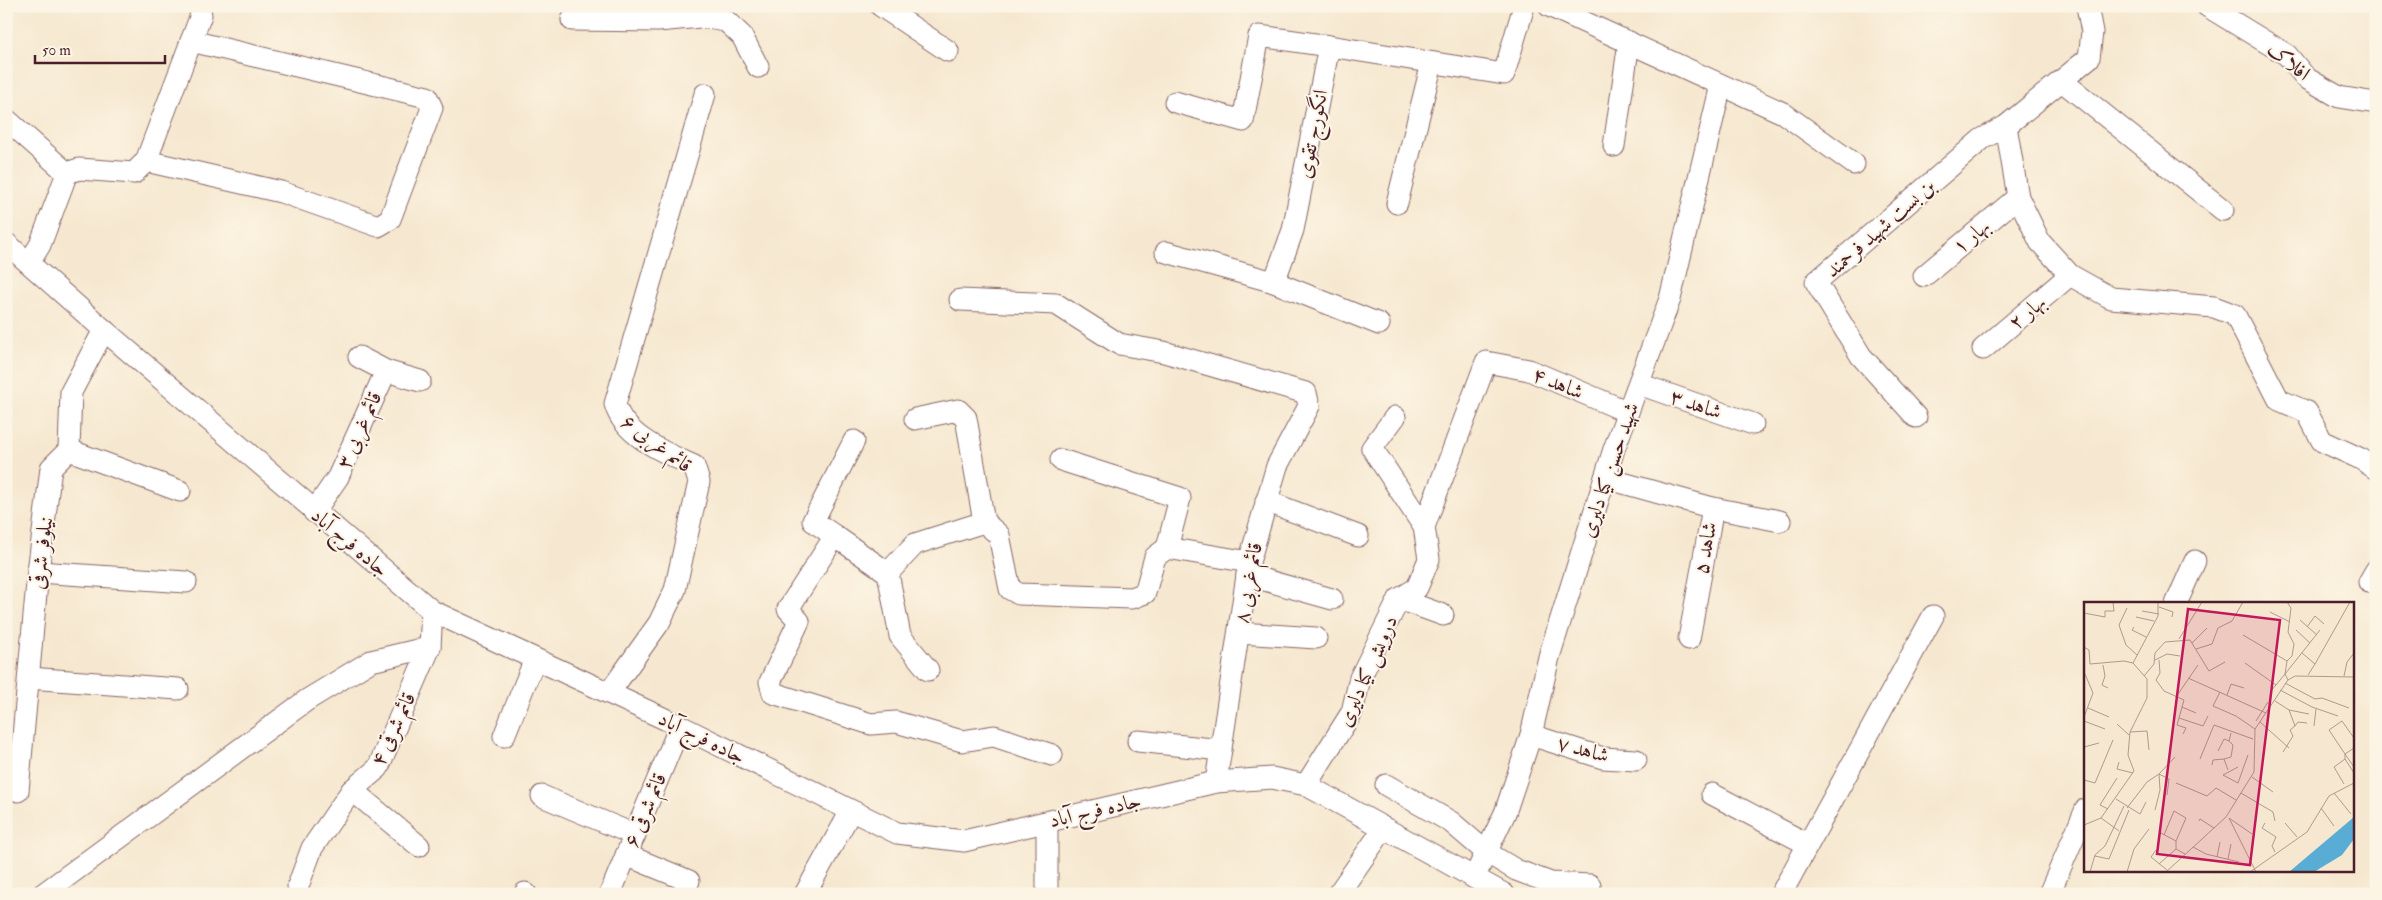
<svg xmlns="http://www.w3.org/2000/svg" width="2382" height="900" viewBox="0 0 2382 900" font-family="'IM FELL Double Pica',Amiri,serif">
<style>
.lines{fill:none;stroke-linecap:round;stroke-linejoin:round}
.minor-casing{stroke:#866565;stroke-width:23}
.minor{stroke:#fff;stroke-width:21}
.labels{text-anchor:middle;stroke-width:4;stroke-linejoin:round;paint-order:stroke}
.street-label{font-size:21px;fill:#4a1f2b;stroke:#fcf5e5}
.inset-road{fill:none;stroke:#b1988e;stroke-width:1}
.view{fill:#c2185b;fill-opacity:0.15;stroke:#c2185b;stroke-width:2.5}
.inset-edge{fill:none;stroke:#4a1f2b;stroke-width:2.5}
</style>
<rect width="100%" height="100%" fill="#fcf5e5"/>
<filter id="ink" filterUnits="userSpaceOnUse"><feTurbulence type="fractalNoise" baseFrequency=".02" numOctaves="2"/><feDisplacementMap in="SourceGraphic" scale="10" xChannelSelector="R" yChannelSelector="G"/><feConvolveMatrix kernelMatrix="1 2 1 2 8 2 1 2 1" color-interpolation-filters="sRGB"/></filter>
<filter id="wash" filterUnits="userSpaceOnUse"><feTurbulence type="fractalNoise" baseFrequency=".0096" numOctaves="4" result="noise"/><feDisplacementMap in="SourceGraphic" scale="20" xChannelSelector="R" yChannelSelector="G"/><feGaussianBlur stdDeviation="1.12" result="paint"/><feColorMatrix in="noise" values="0 0 0 0 0 0 0 0 0 0 0 0 0 0 0 0 0 1.4 0 .05"/><feComposite in="paint" operator="in"/></filter>
<g filter="url(#wash)">
<rect width="100%" height="100%" fill="#f6e8d0"/>
</g>
<g filter="url(#ink)">
<g class="lines">
<defs>
<g id="minor">
<polyline points="881,6 948,51"/>
<polyline points="1549,6 1783,113 1854,164"/>
<polyline points="2207,6 2287,55 2306,78 2339,97 2376,103"/>
<polyline points="572,20 658,21 700,17 726,21 742,36 758,67"/>
<polyline points="2062,81 2223,210"/>
<polyline points="1175,102 1243,121 1259,36 1329,46"/>
<polyline points="6,119 67,173"/>
<polyline points="2006,126 2018,197 2040,242 2070,275 2111,298 2214,307 2235,315 2279,400 2307,412 2322,441 2361,459 2376,469"/>
<polyline points="1614,146 1629,42"/>
<polyline points="146,161 281,192 378,226 390,219 432,108 427,97 191,41"/>
<polyline points="1397,203 1432,63"/>
<polyline points="6,243 104,330 432,611 680,726 897,833 964,841 1216,782 1272,778 1306,785 1504,894"/>
<polyline points="1166,252 1274,282"/>
<polyline points="29,263 40,245 67,173 79,169 134,173 146,161 201,15 199,6"/>
<polyline points="1924,276 2018,197"/>
<polyline points="960,300 1056,304 1119,344 1164,352 1306,393 1309,406 1277,466 1249,562 1216,782"/>
<polyline points="1379,324 1274,282 1293,230 1329,46 1504,74 1524,6"/>
<polyline points="1983,349 2070,275"/>
<polyline points="386,371 420,381"/>
<polyline points="1639,384 1753,424"/>
<polyline points="1395,417 1372,448 1424,527"/>
<polyline points="1916,417 1861,356 1816,282 1982,139 2006,126 2089,58 2092,32 2087,6"/>
<polyline points="915,419 958,410 966,418 984,522"/>
<polyline points="69,450 180,491"/>
<polyline points="1061,460 1180,498 1167,548"/>
<polyline points="1605,478 1713,508 1689,639"/>
<polyline points="1266,501 1358,536"/>
<polyline points="1713,508 1780,521"/>
<polyline points="314,512 338,477 386,371 359,357"/>
<polyline points="835,536 813,521 854,441"/>
<polyline points="38,572 186,582"/>
<polyline points="888,573 915,544 984,522 999,535 1010,589 1019,594 1132,598 1145,593 1155,557 1167,548 1249,562"/>
<polyline points="1247,575 1332,599"/>
<polyline points="2369,582 2376,570"/>
<polyline points="1399,599 1443,615"/>
<polyline points="2176,604 2195,561"/>
<polyline points="1240,633 1316,638"/>
<polyline points="928,670 900,636 888,573 835,536 788,609 799,621 770,682 773,693 871,724 896,722 962,741 994,736 1052,755"/>
<polyline points="29,678 178,689"/>
<path d="M609,693L659,623L675,590L699,482L694,466C666,453 624,437 615,404L705,94"/>
<polyline points="1531,735 1603,758 1636,760"/>
<polyline points="504,736 535,659"/>
<polyline points="1138,741 1221,750"/>
<polyline points="1306,785 1352,712 1360,678 1399,599 1417,588 1429,559 1424,527 1486,362 1529,370 1628,412"/>
<polyline points="1386,785 1451,822 1486,852 1516,870 1551,883 1590,885"/>
<polyline points="352,790 419,846"/>
<polyline points="18,791 38,572 51,468 69,450 71,392 104,330"/>
<polyline points="1712,794 1807,844"/>
<polyline points="542,796 635,835"/>
<polyline points="626,855 689,881"/>
<polyline points="1474,878 1505,813 1531,735 1549,657 1614,449 1670,299 1721,85"/>
<polyline points="298,886 312,848 352,790 378,768 430,647 432,611"/>
<polyline points="525,893 526,894"/>
<polyline points="43,894 307,700 371,661 430,647"/>
<polyline points="610,894 680,726"/>
<polyline points="805,894 851,811"/>
<polyline points="1047,894 1047,822"/>
<polyline points="1338,894 1384,828"/>
<polyline points="1781,894 1933,616"/>
<polyline points="2049,894 2086,809"/>
</g>
</defs>
<use href="#minor" class="minor-casing"/>
<use href="#minor" class="minor"/>
</g>
</g>
<g class="labels">
<g class="street-label">
<text transform="translate(2289 61) rotate(39)" y="7">افلاک</text>
<text transform="translate(1312 134) rotate(-79)" y="7">انگورج تقوی</text>
<text transform="translate(1880 228) rotate(-41)" y="7">بن بست شهید فرحمند</text>
<text transform="translate(1971 236) rotate(-40)" y="7">بهار ۱</text>
<text transform="translate(2027 312) rotate(-40)" y="7">بهار ۲</text>
<text transform="translate(1558 383) rotate(22)" y="7">شاهد ۴</text>
<text transform="translate(1696 404) rotate(19)" y="7">شاهد ۳</text>
<text transform="translate(359 430) rotate(-66)" y="7">قائم غربی ۳</text>
<text transform="translate(657 443) rotate(37)" y="7">قائم غربی ۶</text>
<text transform="translate(1609 470) rotate(-71)" y="7">شهید حسن کیا دلیری</text>
<text transform="translate(350 542) rotate(40)" y="7">جاده فرج آباد</text>
<text transform="translate(1705 548) rotate(-80)" y="7">شاهد ۵</text>
<text transform="translate(41 553) rotate(-83)" y="7">نیلوفر شرقی</text>
<text transform="translate(1248 583) rotate(-80)" y="7">قائم غربی ۸</text>
<text transform="translate(1367 671) rotate(-66)" y="7">درویش کیا دلیری</text>
<text transform="translate(393 729) rotate(-65)" y="7">قائم شرقی ۴</text>
<text transform="translate(702 737) rotate(26)" y="7">جاده فرج آباد</text>
<text transform="translate(1583 749) rotate(15)" y="7">شاهد ۷</text>
<text transform="translate(645 810) rotate(-67)" y="7">قائم شرقی ۶</text>
<text transform="translate(1095 810) rotate(-13)" y="7">جاده فرج آباد</text>
</g>
</g>
<g transform="translate(2084 602)">
<rect width="270" height="270" fill="#f6e8d0"/>
<path d="M270,215V237L258,253L230,270H205Z" fill="#59acd4"/>
<path class="inset-road" d="M75,5L89,10L88,15M43,6L35,23L42,43L53,53M58,9L75,12M186,10L206,20M0,11L21,15V9H30L29,0M52,15L70,19M216,18L233,33M50,25L48,28L62,35M223,25L231,14L240,22M212,28L226,41M159,33L203,59M95,37L118,0M108,41L123,26M128,42L134,26L148,19L159,0M0,45L5,48L6,62M112,47L128,42M218,51L231,62L224,73M71,58L83,52L96,54M49,61L74,14V0M161,61L192,83M6,62L40,59L49,61M231,62L266,0M19,63L21,74L18,83L24,86M60,74L70,62L71,51L81,40L106,38L125,69L141,60M260,74L263,60L270,51M104,76L182,111M72,78L80,89L100,98L95,116L119,124L124,114M72,78L76,71L75,58M204,78L201,72L236,28M201,81L231,97L238,96L265,106M196,88L228,105L254,114M187,89L201,72L203,59L208,54L210,42L204,30L207,6L203,0M136,90L129,104L152,114L171,127M143,93L147,82L160,86M92,95L114,63M191,99L205,108L211,124L214,120L223,121M98,105L112,111M4,106L25,115M205,108L225,112M0,115L9,91L1,72M95,116L93,123L102,126L99,132M0,119L21,127M172,119L184,100M176,120L205,146M33,122L45,133M230,124L232,107M46,130L63,129L65,148M0,145L15,141M270,146L261,152L270,165M134,149L140,137L145,139M199,150L209,134L206,128L211,124M116,157L130,123L169,137M261,157V152L245,128L258,119L270,136M35,160L33,167L49,171M128,163L129,158L140,157M154,165L139,173L154,181L164,153M144,168L140,157L147,155L149,143L145,139L147,131M168,175L189,190M0,178L11,181L29,138M92,181L123,194L132,186L152,198M260,182L250,165L261,157L270,171M157,191L189,210L191,219M250,191L267,212M83,193L85,177M32,197L56,212L62,200M43,206L63,180L75,172L91,155M237,206L250,224M24,207L16,203L33,176M71,208L76,188L75,172L85,177M17,216L35,229M145,216L172,270M145,216L168,232M115,219L116,217L130,226M181,221L178,226L192,235L188,244L191,250M201,221L213,235M0,223L17,216L50,169L44,153L46,130L63,96V77L49,61M80,233L90,209L102,216L92,239M74,236L77,231L92,239V247L101,252M109,245L122,252L155,260M72,248L67,255L83,268M11,254L25,257L45,208M133,255L136,240M144,257L147,242M75,262L92,247M6,270L11,253L21,244L40,204M43,270L50,247L65,227M82,270L142,215L170,170L171,127L204,78L211,74L270,75M166,270L223,230L245,194L270,181"/>
<path class="view" d="M104,7L196,18L166,263L73,252Z"/>
<rect width="270" height="270" class="inset-edge"/>
</g>
<rect width="2382" height="900" fill="none" stroke="#fcf5e5" stroke-width="25"/>
<path d="M35 55v8h130v-8" fill="none" stroke="#4a1f2b" stroke-width="2.5"/>
<text x="42" y="55" font-size="15" fill="#4a1f2b" stroke="#fcf5e5" stroke-width="4" paint-order="stroke">50 m</text>
</svg>
